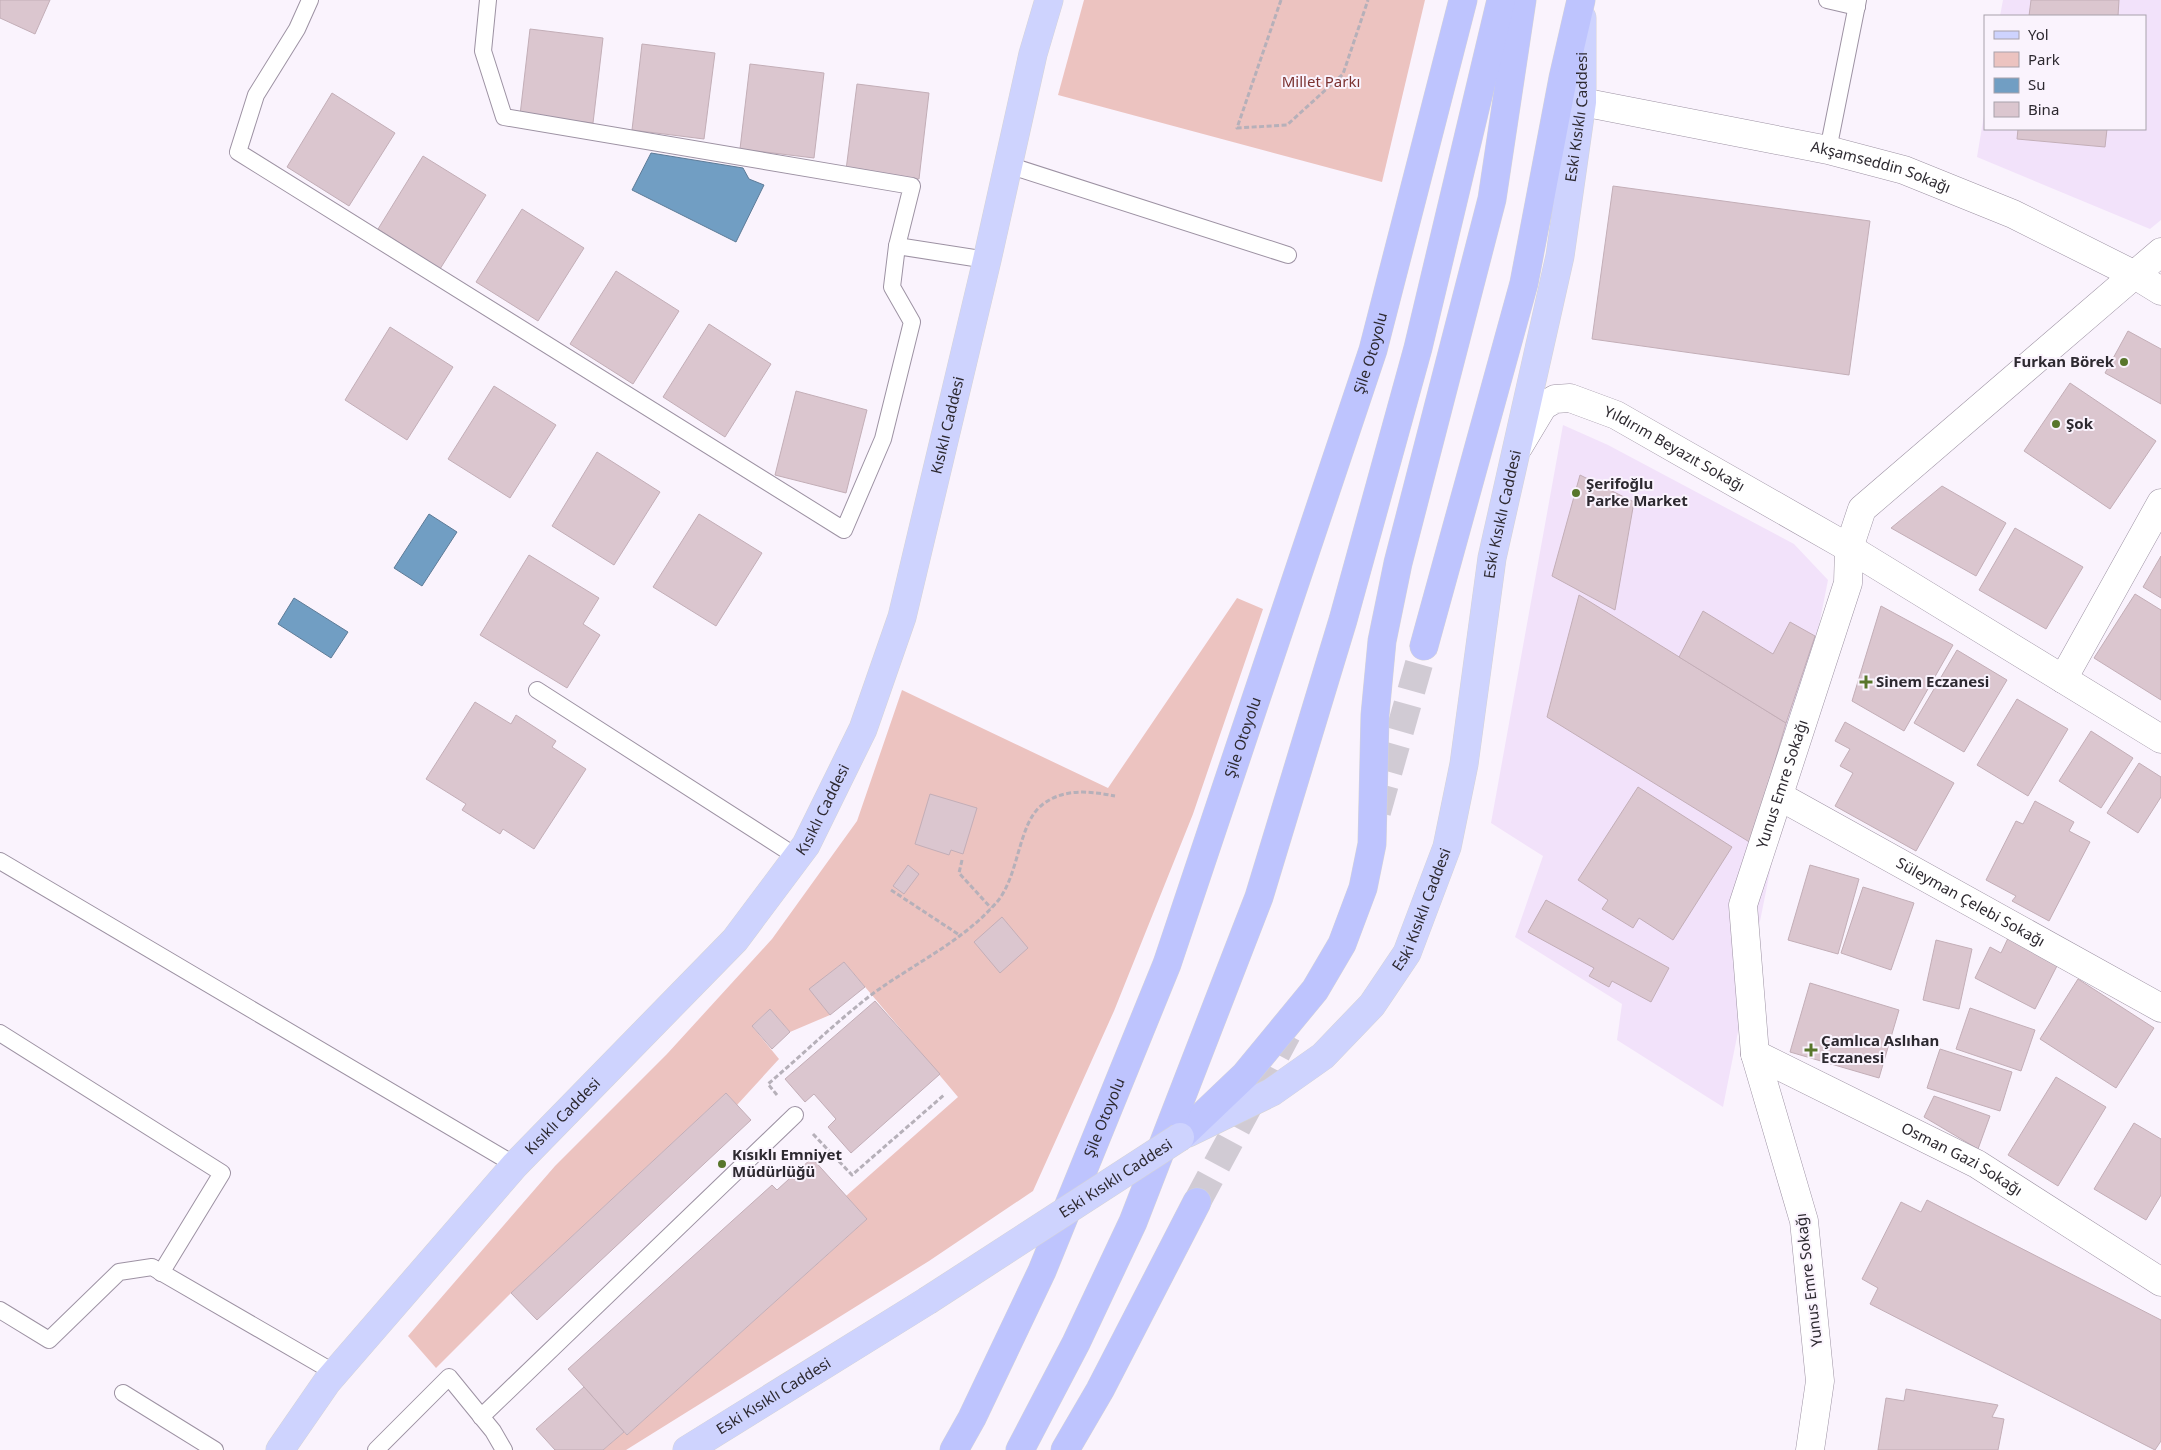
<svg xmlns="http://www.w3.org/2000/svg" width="2161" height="1450" viewBox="0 0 2161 1450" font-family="'Noto Sans',sans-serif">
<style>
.built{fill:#f2e2fa}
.green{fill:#ecc3c0}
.water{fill:#719ec3;stroke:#5d7b97}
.building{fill:#dbc6cf;stroke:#c3aeb7}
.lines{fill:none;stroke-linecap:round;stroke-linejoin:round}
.trunk-tunnel{stroke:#d1cbd4;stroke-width:28;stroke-dasharray:28 14;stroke-linecap:butt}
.service-casing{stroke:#9d92a3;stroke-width:18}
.minor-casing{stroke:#9d92a3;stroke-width:29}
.primary-casing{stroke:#d5d4d6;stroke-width:29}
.trunk-casing{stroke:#d5d4d6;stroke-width:29}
.path{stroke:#b6b0b9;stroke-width:3;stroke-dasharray:5 2.5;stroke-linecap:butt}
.service{stroke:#fff;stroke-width:16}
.minor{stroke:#fff;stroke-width:28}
.primary{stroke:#ced3fe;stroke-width:28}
.trunk{stroke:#bec4fe;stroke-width:28}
.primary-bridge-casing{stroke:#d5d4d6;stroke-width:29;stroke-linecap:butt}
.primary-bridge{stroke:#ced3fe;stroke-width:28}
.poi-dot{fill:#58762b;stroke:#faf3fd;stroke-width:2}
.labels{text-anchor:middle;stroke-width:4;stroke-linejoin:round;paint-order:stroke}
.park-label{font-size:15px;fill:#7b3130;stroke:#faf3fd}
.street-label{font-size:15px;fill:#2d2930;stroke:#faf3fd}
.poi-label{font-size:15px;font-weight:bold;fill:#2d2930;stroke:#faf3fd;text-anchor:start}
</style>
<rect width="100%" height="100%" fill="#faf3fd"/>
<g class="built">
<polygon points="2003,0 2161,0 2161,220 2150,229 1977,157 1985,109 1985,129 2145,129 2145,16 2000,16"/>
<polygon points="1563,425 1608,445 1794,544 1828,580 1723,1107 1617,1040 1622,1004 1515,937 1543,856 1491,823"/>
</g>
<g class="green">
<polygon points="1084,0 1425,0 1382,182 1058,95"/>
<polygon points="1237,598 1263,609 1193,814 1114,1011 1033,1191 929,1261 626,1450 603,1450 624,1432 627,1435 867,1219 846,1196 958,1097 844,962 810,989 830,1015 790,1032 770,1009 752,1026 779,1059 737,1105 726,1093 511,1293 436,1368 408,1336 555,1166 667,1054 772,939 857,821 902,690 1108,788"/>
</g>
<g class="water">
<polygon points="651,153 743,168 749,179 764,185 736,242 632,190"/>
<polygon points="429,514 457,532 422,586 394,568"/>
<polygon points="294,598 348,632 331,658 278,624"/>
</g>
<g class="building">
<polygon points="0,0 50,0 35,34 0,18"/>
<polygon points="2031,0 2119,0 2118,16 2029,16"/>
<polygon points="530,29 603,38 593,123 520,115"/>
<polygon points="642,44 715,53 704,139 632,130"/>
<polygon points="750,64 824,73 814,158 740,149"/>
<polygon points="857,84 929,93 919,179 846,170"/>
<polygon points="332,93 395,133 349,206 287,167"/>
<polygon points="2018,129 2107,129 2105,147 2017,139"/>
<polygon points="423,156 486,195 440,269 378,229"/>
<polygon points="1613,186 1870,221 1849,375 1592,339"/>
<polygon points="522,209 584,248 538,321 476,282"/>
<polygon points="616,271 679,311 633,384 570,344"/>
<polygon points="709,324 771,364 725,437 663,397"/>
<polygon points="390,327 453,367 407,440 345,400"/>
<polygon points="2128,331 2161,349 2161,404 2105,373"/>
<polygon points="2070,383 2156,441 2110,509 2024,451"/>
<polygon points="494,386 556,425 510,498 448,459"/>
<polygon points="796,391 867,410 846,493 775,475"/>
<polygon points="597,452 660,492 614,565 552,526"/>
<polygon points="1580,475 1634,502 1615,610 1552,576"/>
<polygon points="1942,486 2006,523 1976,576 1891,528"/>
<polygon points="699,514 762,553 716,626 653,587"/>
<polygon points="2015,528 2083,567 2046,629 1979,590"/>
<polygon points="529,555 599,598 583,624 600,635 567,688 480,635"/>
<polygon points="2161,556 2161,598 2143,587"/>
<polygon points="2135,594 2161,610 2161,700 2094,658"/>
<polygon points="1579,595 1786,723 1751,843 1547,717"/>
<polygon points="1881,606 1953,645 1904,731 1852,701"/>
<polygon points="1703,611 1773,654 1790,622 1815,636 1786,723 1679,657"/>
<polygon points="1957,650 2007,680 1964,752 1914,723"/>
<polygon points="2017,699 2068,729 2028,796 1977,765"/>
<polygon points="475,702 511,724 516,715 556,741 552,747 586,769 534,849 503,829 500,834 462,810 466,804 426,779"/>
<polygon points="1845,722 1954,783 1916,851 1835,806 1853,773 1840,766 1850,749 1835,741"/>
<polygon points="2091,731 2133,758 2101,808 2059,781"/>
<polygon points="2139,763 2161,777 2161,797 2138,833 2107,813"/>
<polygon points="1638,787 1732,847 1673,940 1639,918 1633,928 1602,909 1608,900 1578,880"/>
<polygon points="930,794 977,808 963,854 951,850 949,855 915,844"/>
<polygon points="2035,801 2074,822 2069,831 2090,842 2049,921 2012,901 2016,896 1986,880 2016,821 2023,824"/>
<polygon points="908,865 919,874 904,894 893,886"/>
<polygon points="1810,865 1859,879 1838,954 1788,940"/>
<polygon points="1863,887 1914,903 1891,970 1841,953"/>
<polygon points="1546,900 1669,968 1651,1002 1612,981 1609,987 1589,976 1594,968 1528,932"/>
<polygon points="1002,917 1028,948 1000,973 974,942"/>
<polygon points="2009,936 2059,962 2035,1009 1975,978 1990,947 2001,953"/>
<polygon points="1936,940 1972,949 1959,1009 1923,1000"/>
<polygon points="844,962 865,987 830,1015 809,989"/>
<polygon points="2078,979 2154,1028 2116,1088 2040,1039"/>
<polygon points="1810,983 1899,1010 1879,1078 1790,1052"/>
<polygon points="875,1001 940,1074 851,1153 828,1127 836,1119 814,1094 805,1102 785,1079"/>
<polygon points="1970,1008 2035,1030 2021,1071 1956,1049"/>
<polygon points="770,1009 790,1032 772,1049 752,1026"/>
<polygon points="1940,1049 2012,1072 2000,1111 1927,1088"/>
<polygon points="2056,1077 2106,1107 2058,1186 2008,1155"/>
<polygon points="726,1093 751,1120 537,1320 511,1293"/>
<polygon points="1934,1096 1990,1116 1978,1149 1924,1117"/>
<polygon points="2134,1123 2161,1139 2161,1195 2146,1220 2094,1189"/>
<polygon points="812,1158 867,1219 627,1435 568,1369 772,1185 777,1190"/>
<polygon points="1927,1200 2161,1320 2161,1441 2155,1450 1870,1304 1878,1288 1862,1279 1901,1202 1921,1212"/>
<polygon points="584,1387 624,1432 603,1450 555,1450 536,1429"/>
<polygon points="1906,1389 1998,1405 1992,1417 2004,1419 1998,1450 1878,1450 1886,1398 1904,1401"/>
</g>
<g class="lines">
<g class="trunk-tunnel">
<polyline points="1377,812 1424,646"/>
<polyline points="1197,1202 1287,1034"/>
</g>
<defs>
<g id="service">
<polyline points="310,0 297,29 256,95 238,152 844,530 883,439 912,322 892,287 897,246 912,186 504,117 483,51 488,0"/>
<polyline points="1827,0 1857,7"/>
<polyline points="1828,150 1858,0"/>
<polyline points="1008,165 1288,255"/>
<polyline points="897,246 987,260"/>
<polyline points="537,690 797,857"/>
<polyline points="0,861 515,1165"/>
<polyline points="0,1033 222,1173 161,1273"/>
<polyline points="0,1310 49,1340 119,1272 152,1267 335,1373"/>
<polyline points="123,1393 215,1450"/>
<polyline points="481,1417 795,1115"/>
<polyline points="376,1450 449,1377 493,1431 504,1450"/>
</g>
<g id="minor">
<path id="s1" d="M1582,102L1828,150L1904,170L2013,214L2135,275L2161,291"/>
<path id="s2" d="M1519,446L1543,406L1555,399L1570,398L1616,415L1849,548L2161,739"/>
<polyline points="2063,679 2161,503"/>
<path id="s3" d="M1779,796L2161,1008"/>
<path id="s4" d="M1755,1054L1977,1164L2161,1282"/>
<path id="s5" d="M1810,1450L1820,1381L1804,1221L1755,1054L1743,905L1848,583L1849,548L1862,509L2161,252"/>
</g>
<g id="primary">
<path id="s6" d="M1188,1133L1272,1092L1323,1056L1372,1005L1407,953L1447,847L1464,764L1492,558L1560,256L1582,102V18"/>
<path id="s7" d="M280,1450L327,1382L515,1165L735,940L806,845L863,729L902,617L987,260L1033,54L1049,0"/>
<path id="s8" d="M687,1450L927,1301"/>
</g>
<g id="trunk">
<polyline points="1424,646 1524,283 1563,78 1581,0"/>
<polyline points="1180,1137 1245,1075 1315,990 1342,944 1363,888 1372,844 1375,715 1382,641 1398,563 1492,199 1522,0"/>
<path id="s9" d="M954,1450L972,1418L1042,1271L1167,964L1373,350L1463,0"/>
<polyline points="1020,1450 1076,1343 1133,1222 1259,897 1343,620 1418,348 1501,0"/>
<polyline points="1065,1450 1100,1390 1197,1202"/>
</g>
</defs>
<use href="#service" class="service-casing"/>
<use href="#minor" class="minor-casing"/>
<use href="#primary" class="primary-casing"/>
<use href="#trunk" class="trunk-casing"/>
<g class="path">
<polyline points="1281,0 1237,128 1287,125 1343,74 1368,0"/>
<polyline points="962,860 959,873 991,908"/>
<polyline points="891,890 961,936"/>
<path d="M777,1095L768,1084C802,1055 835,1023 871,995C913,964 962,942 996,903C1019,878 1018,823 1042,805C1063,788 1090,791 1115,796"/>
<polyline points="813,1134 852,1175 944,1095"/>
</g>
<use href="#service" class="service"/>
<use href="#minor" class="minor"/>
<use href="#primary" class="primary"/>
<use href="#trunk" class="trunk"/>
<defs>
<g id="primary-bridge">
<path id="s10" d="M927,1301L1180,1137"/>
</g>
</defs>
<use href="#primary-bridge" class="primary-bridge-casing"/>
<use href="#primary-bridge" class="primary-bridge"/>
</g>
<g class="poi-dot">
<circle cx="2124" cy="362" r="5"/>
<circle cx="2056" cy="424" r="5"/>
<circle cx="1576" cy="493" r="5"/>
<path d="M1863.5 674.5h5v5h5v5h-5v5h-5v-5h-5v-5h5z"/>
<path d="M1808.5 1042.5h5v5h5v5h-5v5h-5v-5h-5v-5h5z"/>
<circle cx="722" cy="1164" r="5"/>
</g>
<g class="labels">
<g class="park-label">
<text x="1321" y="87">Millet Parkı</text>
</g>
<g class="street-label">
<text dy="5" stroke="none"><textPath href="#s6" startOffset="1145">Eski Kısıklı Caddesi</textPath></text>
<text dy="5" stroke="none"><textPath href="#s1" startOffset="306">Akşamseddin Sokağı</textPath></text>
<text dy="5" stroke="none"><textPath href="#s9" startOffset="1175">Şile Otoyolu</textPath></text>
<text dy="5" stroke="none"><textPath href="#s7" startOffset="1248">Kısıklı Caddesi</textPath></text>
<text dy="5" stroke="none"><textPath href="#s2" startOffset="192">Yıldırım Beyazıt Sokağı</textPath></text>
<text dy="5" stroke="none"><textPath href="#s6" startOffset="740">Eski Kısıklı Caddesi</textPath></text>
<text dy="5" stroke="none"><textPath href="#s9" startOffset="770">Şile Otoyolu</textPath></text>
<text dy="5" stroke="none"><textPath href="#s5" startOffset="681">Yunus Emre Sokağı</textPath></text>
<text dy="5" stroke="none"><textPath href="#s7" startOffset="842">Kısıklı Caddesi</textPath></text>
<text dy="5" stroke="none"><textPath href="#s3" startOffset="219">Süleyman Çelebi Sokağı</textPath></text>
<text dy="5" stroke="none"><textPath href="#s6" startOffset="335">Eski Kısıklı Caddesi</textPath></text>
<text dy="5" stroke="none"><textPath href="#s7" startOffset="438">Kısıklı Caddesi</textPath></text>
<text dy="5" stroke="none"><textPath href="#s9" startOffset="365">Şile Otoyolu</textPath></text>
<text dy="5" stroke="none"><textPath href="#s4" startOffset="232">Osman Gazi Sokağı</textPath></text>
<text dy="5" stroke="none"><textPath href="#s10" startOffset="225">Eski Kısıklı Caddesi</textPath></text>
<text transform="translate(1809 1280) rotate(-97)" y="5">Yunus Emre Sokağı</text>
<text dy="5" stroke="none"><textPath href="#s8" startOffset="102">Eski Kısıklı Caddesi</textPath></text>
</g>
<g class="poi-label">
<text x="2114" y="367" text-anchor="end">Furkan Börek</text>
<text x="2066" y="429">Şok</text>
<text x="1586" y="489">Şerifoğlu<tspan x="1586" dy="17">Parke Market</tspan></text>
<text x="1876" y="687">Sinem Eczanesi</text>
<text x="1821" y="1046">Çamlıca Aslıhan<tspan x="1821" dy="17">Eczanesi</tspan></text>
<text x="732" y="1160">Kısıklı Emniyet<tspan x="732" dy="17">Müdürlüğü</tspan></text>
</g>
</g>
<rect x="1984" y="15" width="162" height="115" fill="#faf3fd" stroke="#a8a2ab"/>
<rect x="1994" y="31" width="25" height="8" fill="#ced3fe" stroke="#a8a2ab"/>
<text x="2028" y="40" font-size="15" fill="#2d2930">Yol</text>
<rect x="1994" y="52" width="25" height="15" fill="#ecc3c0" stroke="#a8a2ab"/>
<text x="2028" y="65" font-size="15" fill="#2d2930">Park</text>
<rect x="1994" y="78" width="25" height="15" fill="#719ec3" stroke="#a8a2ab"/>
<text x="2028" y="90" font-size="15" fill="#2d2930">Su</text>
<rect x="1994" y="102" width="25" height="15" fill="#dbc6cf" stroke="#a8a2ab"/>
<text x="2028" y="115" font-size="15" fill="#2d2930">Bina</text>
</svg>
